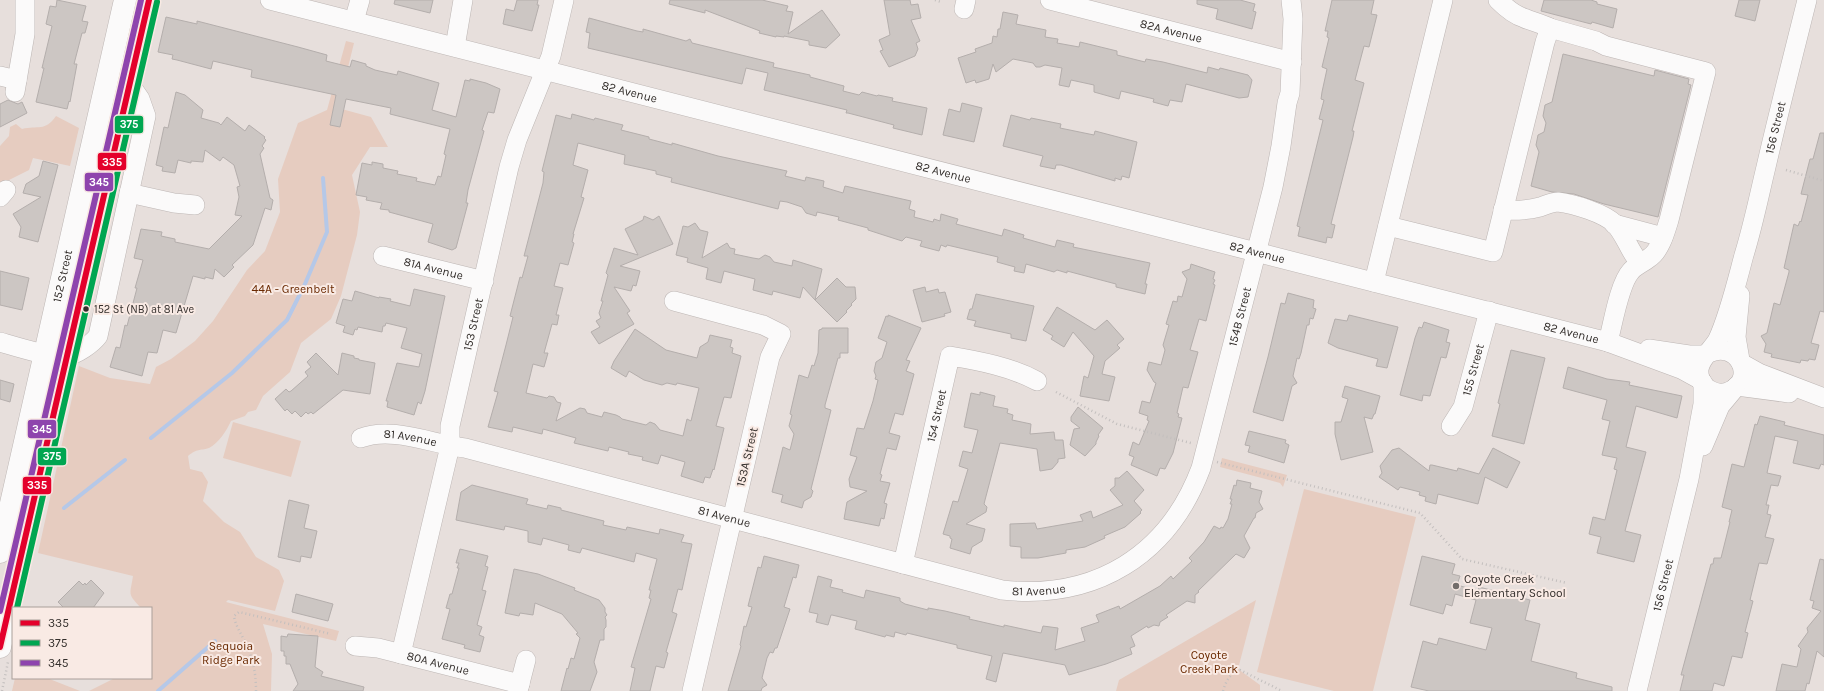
<svg xmlns="http://www.w3.org/2000/svg" width="1824" height="691" viewBox="0 0 1824 691" font-family="Karla,sans-serif">
<style>
.green{fill:#e6ccc0}
.lines{fill:none;stroke-linecap:round;stroke-linejoin:round}
.stream{stroke:#b5c8e8;stroke-width:4}
.building{fill:#ccc6c3;stroke:#b4aeac}
.minor-casing{stroke:#bdb6b4;stroke-width:20}
.major-casing{stroke:#bdb6b4;stroke-width:23}
.path{stroke:#c3bfbe;stroke-width:2.5;stroke-dasharray:1 3;stroke-linecap:butt}
.minor{stroke:#fbfafa;stroke-width:19}
.major{stroke:#fbfafa;stroke-width:22}
.bus-1-casing{stroke:#f9eae4;stroke-width:9}
.bus-2-casing{stroke:#f9eae4;stroke-width:9}
.bus-3-casing{stroke:#f9eae4;stroke-width:9}
.bus-1{stroke:#e4002b;stroke-width:6}
.bus-2{stroke:#00a651;stroke-width:6}
.bus-3{stroke:#8e44ad;stroke-width:6}
.bus-dot{fill:#342f2c;stroke:#f9eae4;stroke-width:1.5}
.poi-dot{fill:#736d6a;stroke:#f9eae4;stroke-width:1.5}
.labels{text-anchor:middle;stroke-width:4;stroke-linejoin:round;paint-order:stroke}
.bus-label{font-size:11px;fill:#342f2c;stroke:#f9eae4;text-anchor:start}
.street-label{font-size:12px;fill:#342f2c;stroke:#f9eae4}
.park-label{font-size:12px;fill:#6a2901;stroke:#f9eae4}
.poi-label{font-size:12px;fill:#342f2c;stroke:#f9eae4;text-anchor:start}
.line-badge{stroke:#f9eae4;stroke-width:1.5}
.badge-label{font-size:11px;text-anchor:middle;font-weight:bold;fill:#fff}
</style>
<rect width="100%" height="100%" fill="#e7dfdc"/>
<g class="green">
<path d="M346,41L354,43L338,108L371,117L388,147H370L352,175L360,212L357,235L341,296L331,319L301,343L290,372L263,396L256,410L248,412L245,416L231,421C227,430 218,444 209,448C199,451 198,448 188,456L190,469L202,472L208,482L203,501L224,522L240,532L256,557L279,570L284,581L275,611L228,600L226,602L339,631L336,641L263,624L272,654L271,691H89L115,678H151V608H141C127,593 130,596 133,576L38,553L79,366L110,378L150,384L156,367L171,359L195,341L213,321L247,270L265,251L280,212L278,179L298,123L327,110Z"/>
<path d="M56,116L79,128L70,166L33,158L29,170L5,182L0,188V146L9,136L10,127L16,124L22,129C38,125 45,132 56,116Z"/>
<polygon points="233,422 301,441 291,477 223,458"/>
<polygon points="1222,458 1287,475 1283,487 1280,483 1220,467"/>
<polygon points="1304,489 1416,517 1373,691 1334,691 1257,672"/>
<polygon points="1256,600 1238,669 1260,685 1260,691 1116,691 1119,680"/>
<polygon points="15,678 47,678 80,691 12,691"/>
</g>
<g class="lines">
<g class="stream">
<polyline points="151,438 232,373 287,320 305,284 327,232 323,178"/>
<polyline points="64,508 125,460"/>
<polyline points="158,691 215,641"/>
</g>
</g>
<g class="building">
<polygon points="57,0 86,6 82,21 88,22 85,33 82,33 74,64 77,64 70,102 69,101 67,109 36,102 44,68 42,68 52,26 46,24 50,6 56,7"/>
<polygon points="395,0 433,0 430,13 394,4"/>
<polygon points="517,0 538,0 537,5 539,5 532,31 503,24 506,9 514,11"/>
<polygon points="670,0 762,0 788,6 786,11 793,12 788,34 822,10 840,35 826,48 809,45 809,41 784,36 784,37 776,36 776,37 759,33 760,31 705,10 705,13 669,4"/>
<polygon points="884,0 910,0 911,5 918,4 921,18 911,20 920,41 916,43 918,49 915,56 889,67 880,51 883,50 879,40 890,35"/>
<polygon points="1197,0 1240,0 1255,4 1253,11 1256,12 1252,29 1216,19 1218,9 1197,4"/>
<polygon points="1332,0 1374,0 1371,14 1377,15 1369,47 1364,46 1355,80 1364,83 1352,131 1354,131 1353,137 1331,224 1335,225 1332,238 1327,237 1326,243 1298,236 1300,227 1297,226 1323,120 1319,119 1324,100 1321,99 1322,92 1327,69 1322,67 1329,38 1327,37 1328,31 1325,31"/>
<polygon points="1544,0 1591,0 1597,2 1597,4 1617,9 1613,28 1592,22 1591,24 1541,11"/>
<polygon points="1739,0 1760,0 1755,21 1735,16"/>
<polygon points="1003,12 1018,15 1016,24 1046,30 1045,37 1058,39 1057,43 1079,47 1080,42 1117,51 1117,55 1145,62 1146,59 1163,62 1207,73 1208,67 1219,70 1220,68 1248,75 1252,80 1248,97 1239,98 1186,84 1182,102 1170,100 1168,106 1153,102 1154,99 1121,91 1119,99 1094,92 1094,85 1071,80 1069,87 1059,85 1062,68 1045,65 1040,67 1036,67 1033,63 1013,59 996,72 993,64 989,79 976,83 975,80 966,83 958,58 976,52 975,49 992,43 993,36 997,37 998,29 1000,29"/>
<polygon points="166,17 197,24 197,21 298,47 327,55 326,61 350,67 352,60 366,64 366,66 375,70 397,75 398,71 439,83 432,110 456,117 465,80 470,81 470,79 486,83 500,89 494,113 488,112 482,130 484,131 468,190 466,203 468,203 456,248 452,250 428,242 433,224 389,212 389,210 380,209 382,203 366,200 367,197 356,195 362,163 372,165 372,162 383,164 383,168 398,171 397,174 417,178 416,181 435,185 438,176 441,177 446,155 444,154 450,129 390,114 391,108 346,99 340,127 330,125 336,95 251,77 252,70 213,61 211,69 177,60 172,59 173,55 158,52"/>
<polygon points="589,18 637,31 643,32 643,29 686,41 690,39 692,43 774,63 773,67 810,75 810,77 844,86 843,91 859,95 862,92 877,96 878,95 893,98 892,101 927,108 922,135 893,128 894,125 848,113 846,113 847,110 764,90 768,73 746,68 742,84 588,48 590,33 586,32"/>
<polygon points="1563,54 1654,76 1655,70 1689,79 1688,84 1691,85 1658,217 1604,204 1574,194 1552,192 1531,186 1539,152 1536,145 1538,135 1544,132 1546,123 1543,116 1545,105 1552,102"/>
<polygon points="176,92 185,95 203,110 201,118 219,123 221,125 227,117 245,131 249,125 265,137 264,138 266,140 262,146 264,148 260,154 270,198 273,200 271,210 265,208 253,245 232,265 234,267 224,277 215,269 213,279 205,277 205,279 193,276 176,333 163,330 157,353 148,352 142,376 110,367 116,347 120,348 125,325 127,326 137,288 135,288 143,260 134,258 141,229 162,232 161,236 175,239 175,242 209,249 242,216 235,215 239,197 237,187 240,186 234,165 223,157 220,161 205,150 203,162 191,161 191,163 178,160 175,173 162,171 163,167 156,165 164,127 168,128"/>
<polygon points="8,100 18,104 22,102 27,113 0,127 0,104"/>
<polygon points="962,103 982,108 974,142 943,135 949,109 960,112"/>
<polygon points="572,114 594,120 595,118 623,125 621,130 649,137 649,139 672,145 672,143 718,156 787,171 785,176 805,181 806,177 824,181 823,187 843,193 845,186 911,201 909,209 915,211 914,217 933,222 934,219 940,221 941,214 958,219 956,224 1002,236 1004,229 1024,235 1023,238 1055,247 1057,240 1074,244 1073,247 1150,263 1145,284 1147,284 1145,294 1116,287 1116,284 1067,271 1067,273 1057,270 1054,272 1026,264 1024,273 1014,271 1015,267 997,262 998,257 947,245 946,247 941,245 939,251 920,246 922,241 906,237 902,241 868,230 868,228 838,220 839,217 817,212 816,216 806,213 802,207 787,202 780,201 778,209 671,182 672,178 656,174 656,171 624,164 625,155 578,143 573,165 588,170 581,197 584,198 573,234 574,234 572,242 574,243 568,265 560,263 554,286 563,288 556,315 559,315 557,325 552,324 544,353 548,353 544,367 533,364 526,393 547,398 549,396 554,397 557,402 561,403 556,421 580,408 585,409 587,413 602,417 604,412 616,415 620,417 622,419 646,425 650,422 655,424 660,430 683,436 687,419 691,421 699,388 677,383 676,385 667,383 662,385 644,380 629,371 626,377 611,368 614,361 635,329 666,350 697,358 700,347 708,342 710,335 732,340 730,347 733,348 732,353 741,356 731,398 724,397 716,426 724,428 714,470 713,469 710,478 705,477 703,483 681,476 685,462 661,455 658,464 642,460 643,457 628,454 629,452 609,447 608,451 574,443 576,438 543,429 542,434 513,427 512,432 488,427 498,392 494,391 506,345 513,317 510,316 520,277 522,278 528,256 524,256 543,183 544,172 542,171 556,115 571,119"/>
<polygon points="1011,115 1030,120 1031,118 1061,124 1060,128 1094,135 1095,131 1137,142 1129,178 1122,176 1121,180 1115,178 1115,181 1061,165 1056,165 1055,169 1040,166 1043,156 1003,146"/>
<polygon points="1820,133 1824,133 1824,312 1820,311 1811,343 1819,345 1815,360 1809,359 1808,361 1801,360 1800,363 1771,357 1772,354 1764,352 1766,344 1761,336 1767,333 1774,303 1780,305 1789,272 1789,270 1784,268 1794,224 1798,226 1800,221 1801,222 1808,195 1801,194 1810,159 1813,159"/>
<polygon points="43,161 58,165 38,242 19,237 21,227 13,214 41,197 23,193 26,184 39,176"/>
<polygon points="644,216 653,220 659,216 673,244 620,266 640,271 636,286 633,285 631,291 614,287 630,311 627,313 634,324 599,344 591,332 600,327 596,321 601,318 599,313 603,301 601,301 608,275 606,273 614,248 638,255 625,229 643,220"/>
<polygon points="695,223 700,230 708,232 702,258 727,243 730,248 735,249 734,254 753,258 759,259 765,255 770,257 774,262 792,266 793,260 822,269 815,300 803,287 800,298 773,291 772,295 753,290 755,279 724,271 721,283 706,279 708,268 687,262 688,258 676,255 683,226 688,227"/>
<polygon points="1191,264 1215,272 1213,279 1215,280 1213,284 1215,285 1206,321 1199,319 1190,350 1198,352 1188,388 1183,387 1177,413 1179,414 1178,417 1182,418 1173,453 1165,469 1160,468 1157,476 1131,465 1134,457 1129,455 1133,442 1139,445 1149,421 1147,420 1148,416 1139,413 1142,401 1150,403 1156,383 1154,382 1147,370 1149,362 1161,365 1165,350 1163,345 1169,325 1166,324 1173,301 1177,302 1178,296 1182,297 1187,279 1182,272 1190,269"/>
<polygon points="0,271 29,278 22,310 0,305"/>
<polygon points="837,278 846,287 855,287 856,299 851,304 852,305 846,311 847,312 837,322 815,300"/>
<polygon points="925,287 926,292 938,289 939,293 945,292 951,312 944,314 945,316 922,322 913,290"/>
<polygon points="414,289 445,296 425,391 421,404 418,402 414,415 387,407 388,401 386,401 397,363 419,367 422,354 401,348 407,328 386,323 385,326 383,326 382,332 358,327 357,330 355,329 353,335 343,332 345,326 336,323 343,299 352,301 355,291 379,298 379,297 391,299 390,301 410,306"/>
<polygon points="1288,293 1314,300 1313,308 1316,309 1313,319 1310,318 1309,325 1307,325 1301,353 1299,359 1297,358 1293,376 1297,383 1292,386 1283,421 1253,412 1268,357 1281,303 1285,304"/>
<polygon points="976,294 1034,306 1026,341 1011,338 1011,334 974,326 976,321 967,319 970,309 972,309"/>
<polygon points="1057,307 1095,330 1107,320 1124,339 1117,345 1120,348 1105,361 1102,374 1115,377 1109,401 1080,396 1084,376 1088,378 1094,356 1073,332 1064,347 1051,339 1053,336 1043,330"/>
<polygon points="888,315 921,328 906,360 910,361 906,371 914,374 903,415 895,413 889,433 900,436 896,450 887,448 880,474 882,475 880,481 890,483 884,503 887,504 884,519 881,518 879,526 844,519 847,502 867,491 850,487 849,479 857,457 850,455 857,428 864,429 873,401 878,380 875,379 876,376 874,371 876,362 882,358 887,342 878,338 886,316 888,317"/>
<polygon points="1349,315 1398,327 1387,368 1376,366 1378,359 1338,348 1328,343 1335,319 1347,321"/>
<polygon points="1424,322 1449,330 1446,342 1450,343 1446,358 1441,357 1430,396 1423,395 1422,401 1400,395 1415,338 1419,327 1422,328"/>
<polygon points="822,328 848,328 848,353 840,353 840,358 838,358 825,405 825,408 831,410 811,489 813,491 811,497 804,501 802,508 781,502 783,495 772,492 783,447 790,450 794,434 789,426 792,415 790,414 799,375 808,378 812,365 814,366 818,353 819,330 822,329"/>
<polygon points="1511,350 1545,358 1524,444 1492,436 1500,404 1498,403"/>
<polygon points="316,353 338,375 342,353 354,356 354,358 359,359 359,360 375,363 370,394 343,390 313,414 311,412 308,414 306,412 301,417 295,411 292,414 287,409 285,411 275,399 286,389 289,392 291,391 308,376 305,372 311,367 307,362"/>
<polygon points="1568,367 1607,379 1630,382 1629,385 1682,396 1677,418 1636,406 1626,447 1646,452 1625,531 1641,535 1634,562 1597,553 1601,537 1589,534 1593,517 1605,520 1617,470 1614,469 1617,458 1602,455 1610,421 1602,419 1607,400 1563,388"/>
<polygon points="0,380 14,384 10,402 0,399"/>
<polygon points="1345,386 1380,396 1375,414 1374,414 1372,419 1364,417 1373,452 1341,460 1335,434 1335,422 1341,422 1348,399 1342,397"/>
<polygon points="980,392 995,396 993,406 1008,409 1007,413 1013,415 1012,420 1031,424 1030,434 1054,432 1055,440 1063,440 1065,458 1058,459 1058,462 1052,469 1040,471 1037,449 1000,443 985,500 984,504 987,507 986,512 966,524 985,529 982,541 972,547 970,554 950,548 952,539 950,538 950,536 943,534 953,501 958,502 968,469 959,466 963,451 972,453 978,430 964,427 971,393 980,395"/>
<polygon points="1078,407 1103,428 1098,435 1099,436 1096,442 1096,444 1085,456 1070,445 1074,429 1080,428 1071,421 1071,417"/>
<polygon points="1760,416 1785,422 1784,425 1824,435 1824,465 1821,464 1819,469 1793,463 1798,441 1775,436 1767,473 1781,476 1778,486 1771,485 1766,505 1769,505 1767,514 1771,515 1765,537 1774,539 1767,564 1759,563 1750,600 1753,601 1745,632 1748,633 1742,658 1732,656 1724,686 1714,683 1712,691 1680,691 1684,675 1681,675 1711,564 1713,564 1714,558 1721,558 1730,522 1729,522 1732,510 1722,507 1732,464 1744,467 1755,424 1757,425"/>
<polygon points="1249,431 1286,440 1285,443 1289,445 1284,463 1248,452 1250,446 1245,445"/>
<polygon points="1399,448 1429,471 1430,465 1432,465 1457,471 1458,468 1479,474 1493,448 1520,462 1507,488 1485,477 1478,504 1438,494 1436,504 1425,501 1426,497 1419,495 1420,492 1400,487 1398,490 1379,477 1382,473 1380,466 1392,450"/>
<polygon points="1127,471 1144,490 1134,501 1142,510 1140,512 1141,513 1125,527 1104,536 1105,538 1085,547 1066,550 1066,553 1038,558 1021,558 1021,547 1010,546 1010,524 1035,523 1037,529 1083,521 1080,515 1091,511 1093,518 1123,505 1110,490 1115,486 1115,478 1119,478"/>
<polygon points="1237,480 1251,483 1250,488 1262,491 1259,502 1263,509 1256,513 1255,518 1254,518 1244,536 1250,548 1244,558 1236,554 1198,591 1199,592 1195,595 1195,603 1187,601 1166,615 1168,617 1160,622 1159,626 1154,625 1148,628 1147,626 1131,636 1135,646 1130,648 1132,654 1106,664 1069,675 1065,665 1003,653 996,682 986,679 992,656 957,648 957,645 907,633 906,635 895,632 894,637 886,635 885,637 855,629 857,621 832,615 831,615 828,625 816,622 818,614 809,612 818,576 832,580 830,587 843,590 842,592 864,598 866,590 900,598 900,601 905,604 928,610 928,608 945,611 970,617 969,619 1004,627 1004,625 1041,633 1043,626 1058,628 1055,650 1085,641 1081,628 1099,622 1096,615 1119,606 1120,609 1160,586 1171,576 1173,579 1192,561 1189,558 1204,542 1214,526 1220,529 1221,527 1223,528 1228,519 1232,504 1230,504 1232,499 1230,499 1234,485 1236,486"/>
<polygon points="472,485 528,499 526,504 547,509 548,505 561,508 561,510 604,521 603,525 626,530 627,527 659,534 660,529 684,535 681,542 692,544 682,590 678,589 672,612 677,614 666,652 668,653 664,668 656,666 650,691 630,691 635,668 631,667 651,599 649,598 651,590 649,590 657,559 636,553 634,562 582,548 580,553 568,550 569,545 543,538 541,545 528,542 528,531 505,526 504,530 456,520 461,492"/>
<polygon points="289,500 309,505 304,528 317,531 311,558 301,556 300,562 278,557"/>
<polygon points="460,549 488,556 485,566 488,567 482,590 486,591 477,625 482,627 479,635 484,637 480,652 464,648 465,645 442,639 450,609 446,608 450,594 452,594 459,568 457,568 459,563 456,563"/>
<polygon points="764,556 799,565 796,578 793,577 784,607 790,609 777,648 775,648 773,653 770,652 767,658 762,678 767,685 762,688 761,691 728,691 741,646 740,645 744,626 746,627 752,607 748,606 758,567 761,568"/>
<polygon points="1422,556 1455,564 1452,574 1460,576 1457,585 1478,591 1479,587 1530,600 1525,620 1540,624 1531,661 1577,673 1576,678 1612,687 1612,691 1429,691 1411,687 1423,641 1437,645 1439,638 1486,650 1492,628 1470,623 1476,600 1455,594 1452,606 1446,604 1443,614 1410,605"/>
<polygon points="1820,559 1824,560 1824,657 1817,651 1809,684 1807,683 1805,691 1776,691 1782,664 1797,667 1801,649 1798,646 1808,632 1807,628 1821,611 1812,608 1814,601 1810,600"/>
<polygon points="514,569 538,574 575,588 574,590 599,600 605,608 605,612 607,615 605,617 606,620 606,627 604,629 604,640 600,640 594,662 597,672 590,691 561,691 567,668 568,669 571,658 574,659 580,638 576,634 578,633 562,614 535,603 533,615 520,613 519,616 505,613"/>
<polygon points="91,580 104,593 93,608 64,608 58,602 79,581 83,585 85,583 86,585"/>
<polygon points="296,594 333,604 328,621 292,612"/>
<polygon points="288,634 318,636 315,667 323,672 321,676 364,687 363,691 293,691 298,684 290,664 286,664 286,656 284,656 284,651 281,651 281,636 287,637"/>
</g>
<g class="lines">
<defs>
<g id="minor">
<path id="s1" d="M270,0L1608,342L1681,369L1701,380"/>
<path id="s2" d="M1050,0L1292,62"/>
<path d="M1498,0C1505,7 1514,15 1524,18C1533,22 1541,23 1550,28"/>
<polyline points="964,9 966,0"/>
<polyline points="354,21 360,0"/>
<polyline points="455,47 463,0"/>
<polyline points="0,76 17,80"/>
<polyline points="15,92 25,34 25,0"/>
<polyline points="129,193 174,203 195,205"/>
<polyline points="0,197 6,190"/>
<path d="M1503,210C1516,211 1528,210 1540,207C1546,205 1552,202 1558,202C1574,204 1604,213 1615,224C1626,236 1629,251 1640,263"/>
<polyline points="1614,224 1663,237"/>
<path d="M1388,226L1493,252L1545,42L1550,28L1596,41L1606,46L1706,72L1669,220C1665,233 1660,251 1649,258C1643,263 1636,265 1631,271C1619,284 1613,324 1608,342"/>
<path id="s3" d="M383,256L484,281"/>
<polyline points="1374,282 1443,0"/>
<polyline points="674,301 763,325 781,334 770,357 692,691"/>
<path d="M0,342C14,346 55,359 67,356C77,354 92,344 98,336L146,116L140,99L129,83"/>
<polyline points="1649,349 1689,355 1706,355"/>
<path id="s4" d="M1709,353C1736,340 1757,376 1732,390C1717,399 1697,387 1699,369C1701,357 1713,349 1718,339C1729,315 1737,281 1744,255C1753,226 1759,196 1766,167C1779,111 1793,56 1807,0"/>
<polyline points="1740,360 1736,337 1740,295"/>
<polyline points="1741,363 1759,373 1824,398"/>
<polyline points="1737,386 1789,393"/>
<path id="s5" d="M1451,426L1463,407L1489,311"/>
<path id="s6" d="M361,438C392,426 432,444 465,448L1002,590C1095,600 1168,556 1201,468L1273,187L1281,146L1287,103L1290,93L1293,19L1291,0"/>
<polyline points="1703,446 1720,406 1735,388"/>
<path id="s7" d="M903,564L950,356C980,361 1011,367 1037,381"/>
<path id="s8" d="M355,646L378,648L520,684"/>
<path id="s9" d="M401,654L450,446V426L509,167L517,140L551,56L564,0"/>
<polyline points="518,691 526,660"/>
<path id="s10" d="M1637,691L1689,479L1703,404V383"/>
</g>
<g id="major">
<path id="s11" d="M0,552L125,0"/>
<polyline points="0,647 149,0"/>
</g>
</defs>
<use href="#minor" class="minor-casing"/>
<use href="#major" class="major-casing"/>
<g class="path">
<polyline points="935,0 941,2"/>
<polyline points="1786,170 1824,181"/>
<polyline points="1056,392 1117,424 1191,443"/>
<polyline points="1217,462 1420,513 1462,559 1567,583"/>
<polyline points="2,691 8,662"/>
<path d="M256,691C256,673 253,658 245,642C241,633 235,625 234,616L239,612L331,634"/>
<path d="M1223,691C1226,681 1230,673 1240,670L1282,691"/>
</g>
<use href="#minor" class="minor"/>
<use href="#major" class="major"/>
<defs>
<polyline id="bus-1" points="0,647 149,0"/>
<polyline id="bus-2" points="17,608 157,2"/>
<polyline id="bus-3" points="0,611 141,0"/>
</defs>
<use href="#bus-1" class="bus-1-casing"/>
<use href="#bus-2" class="bus-2-casing"/>
<use href="#bus-3" class="bus-3-casing"/>
<use href="#bus-1" class="bus-1"/>
<use href="#bus-2" class="bus-2"/>
<use href="#bus-3" class="bus-3"/>
</g>
<circle class="bus-dot" cx="86" cy="309" r="3.5"/>
<circle class="poi-dot" cx="1456" cy="586" r="4"/>
<g class="labels">
<g class="bus-label">
<text x="94" y="313">152 St (NB) at 81 Ave</text>
</g>
<g class="street-label">
<text dy="4" stroke="none"><textPath href="#s2" startOffset="125">82A Avenue</textPath></text>
<text dy="4" stroke="none"><textPath href="#s1" startOffset="371">82 Avenue</textPath></text>
<text dy="4" stroke="none"><textPath href="#s4" startOffset="372">156 Street</textPath></text>
<text dy="4" stroke="none"><textPath href="#s1" startOffset="695">82 Avenue</textPath></text>
<text dy="4" stroke="none"><textPath href="#s1" startOffset="1019">82 Avenue</textPath></text>
<text dy="4" stroke="none"><textPath href="#s3" startOffset="52">81A Avenue</textPath></text>
<text dy="4" stroke="none"><textPath href="#s11" startOffset="283">152 Street</textPath></text>
<text dy="4" stroke="none"><textPath href="#s6" startOffset="1071">154B Street</textPath></text>
<text dy="4" stroke="none"><textPath href="#s9" startOffset="338">153 Street</textPath></text>
<text dy="4" stroke="none"><textPath href="#s1" startOffset="1343">82 Avenue</textPath></text>
<text dy="4" stroke="none"><textPath href="#s5" startOffset="61">155 Street</textPath></text>
<text dy="4" stroke="none"><textPath href="#s7" startOffset="152">154 Street</textPath></text>
<text dy="4" stroke="none"><textPath href="#s6" startOffset="50">81 Avenue</textPath></text>
<text transform="translate(747 457) rotate(-77)" y="4">153A Street</text>
<text dy="4" stroke="none"><textPath href="#s6" startOffset="374">81 Avenue</textPath></text>
<text dy="4" stroke="none"><textPath href="#s10" startOffset="109">156 Street</textPath></text>
<text dy="4" stroke="none"><textPath href="#s6" startOffset="698">81 Avenue</textPath></text>
<text dy="4" stroke="none"><textPath href="#s8" startOffset="85">80A Avenue</textPath></text>
</g>
<g class="park-label">
<text x="293" y="293">44A - Greenbelt</text>
<text x="231" y="650">Sequoia<tspan x="231" dy="14">Ridge Park</tspan></text>
<text x="1209" y="659">Coyote<tspan x="1209" dy="14">Creek Park</tspan></text>
</g>
<g class="poi-label">
<text x="1464" y="583">Coyote Creek<tspan x="1464" dy="14">Elementary School</tspan></text>
</g>
</g>
<g class="line-badge">
<rect x="114" y="115" width="30" height="19" rx="4" fill="#00a651"/>
<rect x="97" y="152" width="30" height="19" rx="4" fill="#e4002b"/>
<rect x="84" y="172" width="30" height="20" rx="4" fill="#8e44ad"/>
<rect x="27" y="419" width="30" height="20" rx="4" fill="#8e44ad"/>
<rect x="37" y="447" width="30" height="19" rx="4" fill="#00a651"/>
<rect x="22" y="476" width="30" height="19" rx="4" fill="#e4002b"/>
</g>
<g class="badge-label">
<text x="129" y="128">375</text>
<text x="112" y="166">335</text>
<text x="99" y="186">345</text>
<text x="42" y="433">345</text>
<text x="52" y="460">375</text>
<text x="37" y="489">335</text>
</g>
<rect x="12" y="607" width="140" height="72" fill="#f9eae4" stroke="#aa9f9a"/>
<rect x="20" y="620" width="20" height="6" fill="#e4002b" stroke="#aa9f9a"/>
<text x="48" y="627" font-size="12" fill="#342f2c">335</text>
<rect x="20" y="640" width="20" height="6" fill="#00a651" stroke="#aa9f9a"/>
<text x="48" y="647" font-size="12" fill="#342f2c">375</text>
<rect x="20" y="660" width="20" height="6" fill="#8e44ad" stroke="#aa9f9a"/>
<text x="48" y="667" font-size="12" fill="#342f2c">345</text>
</svg>
